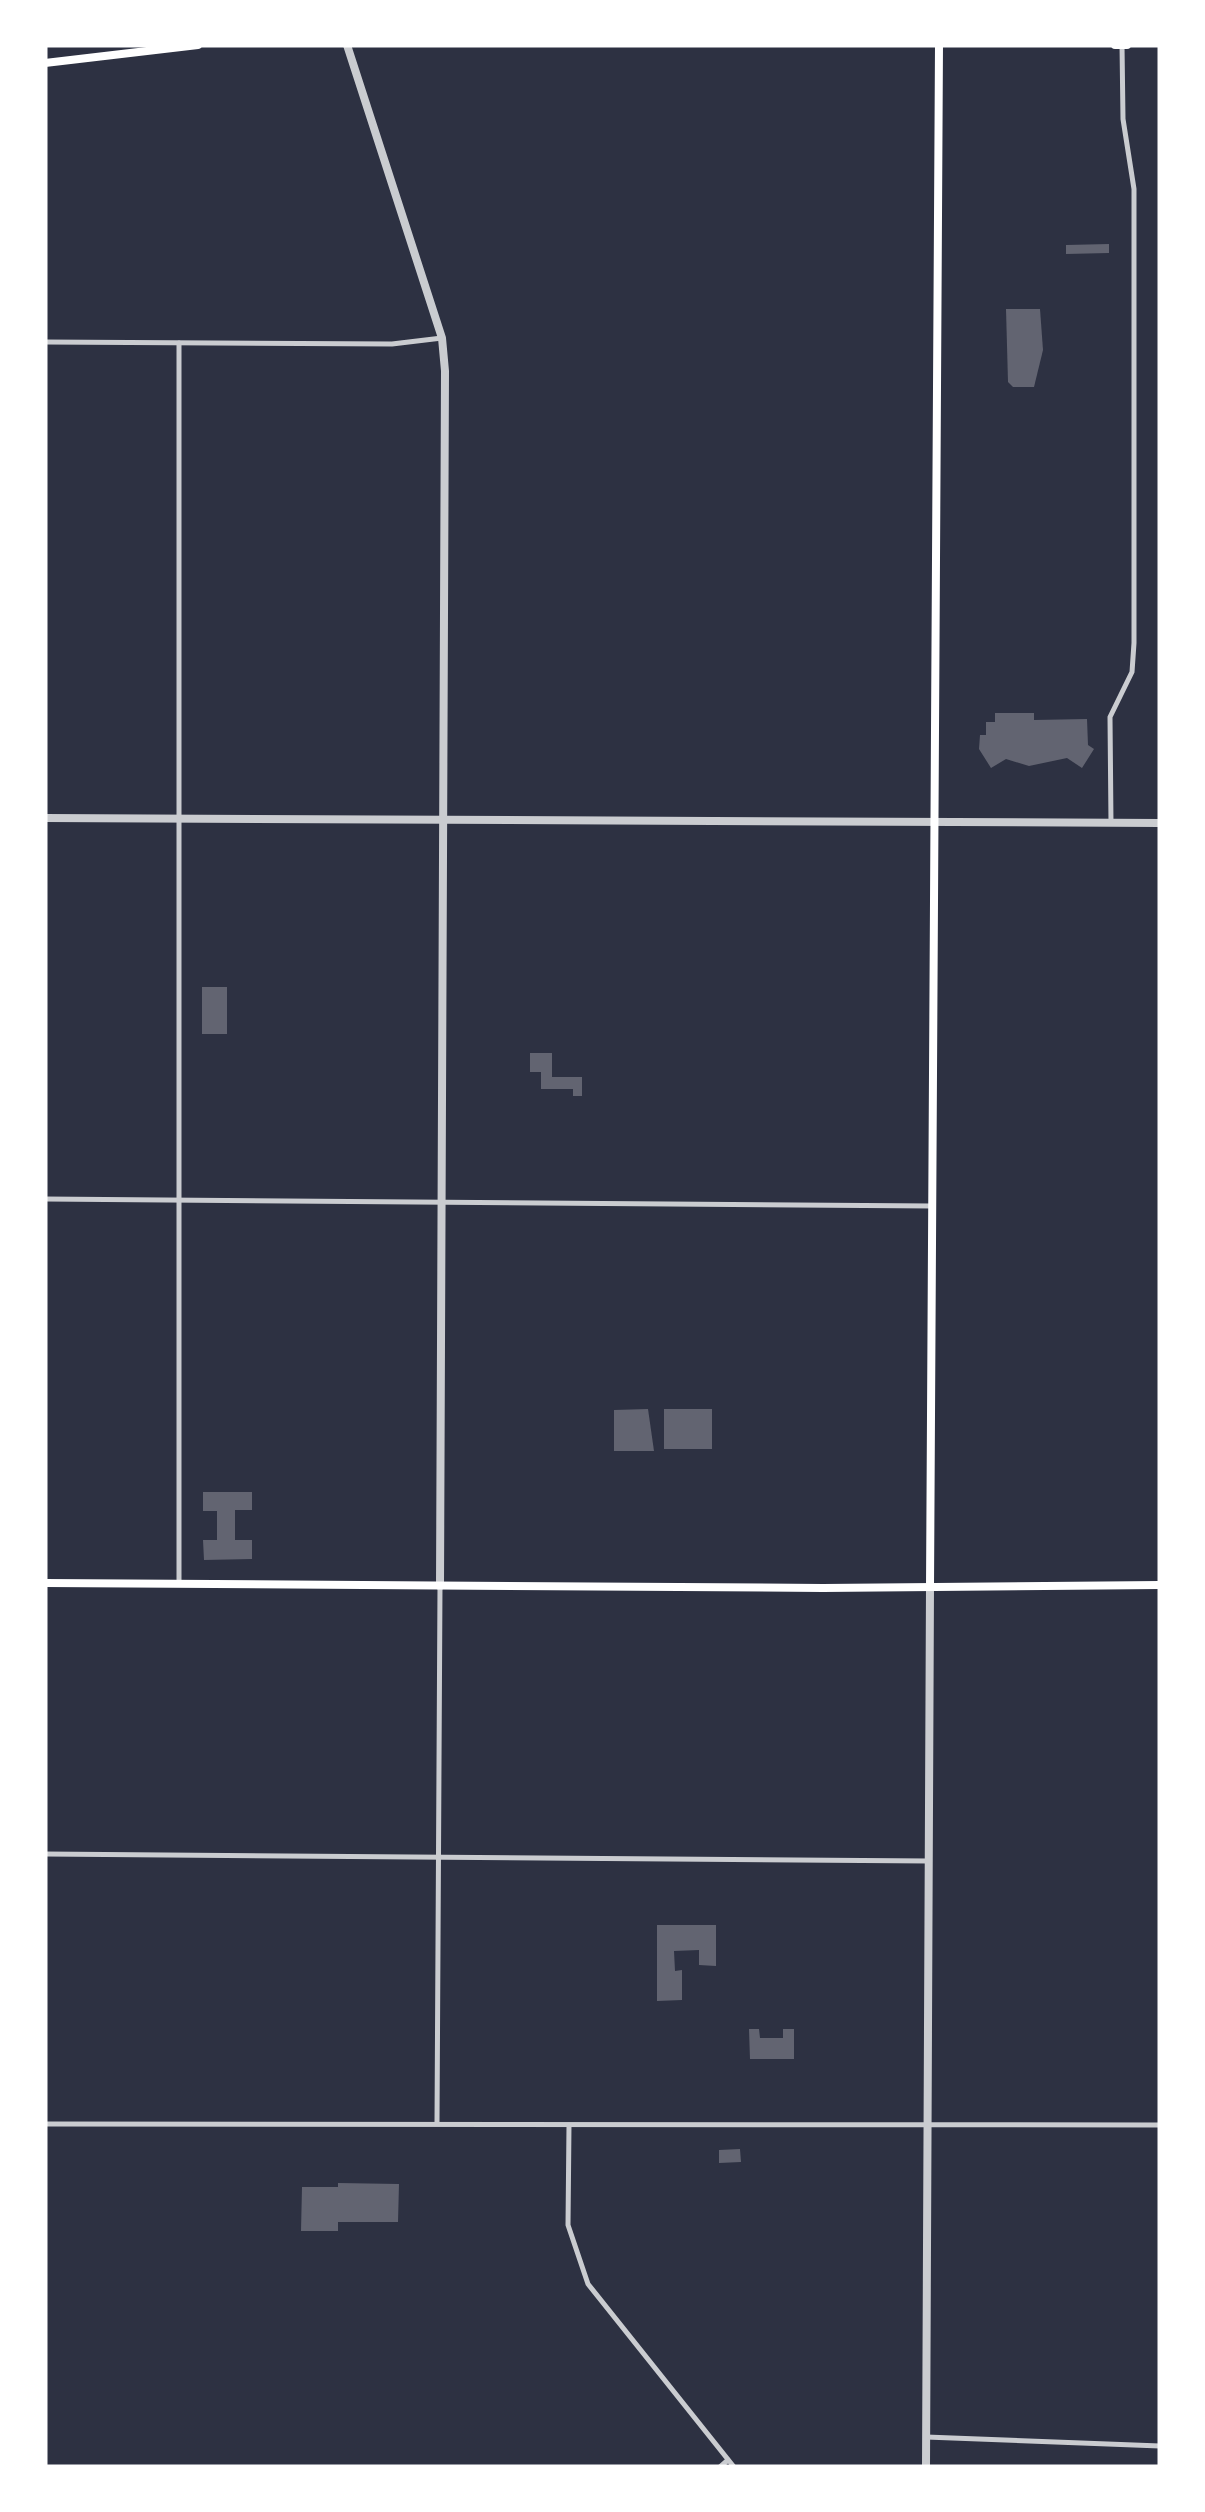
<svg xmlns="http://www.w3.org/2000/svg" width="1205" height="2512" viewBox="0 0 1205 2512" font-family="'Noto Sans',sans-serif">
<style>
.building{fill:#626471}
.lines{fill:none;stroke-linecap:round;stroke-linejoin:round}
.minor{stroke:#caccd0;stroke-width:5}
.tertiary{stroke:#caccd0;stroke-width:8}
.secondary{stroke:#fff;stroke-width:8}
</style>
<rect width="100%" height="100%" fill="#2d3142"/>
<g class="building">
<polygon points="1109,244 1109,253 1066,254 1066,245"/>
<polygon points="1006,309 1040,309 1043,350 1034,387 1013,387 1008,382"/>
<polygon points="995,713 1034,713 1034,720 1087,719 1088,745 1094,749 1082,768 1067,758 1029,766 1006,759 991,768 979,749 980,735 986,735 986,722 995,722"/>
<rect x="202" y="987" width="25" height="47"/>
<polygon points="530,1053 552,1053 552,1077 582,1077 582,1096 573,1096 573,1089 541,1089 541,1072 530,1072"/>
<polygon points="648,1409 654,1451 614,1451 614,1410"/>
<rect x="664" y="1409" width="48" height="40"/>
<polygon points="203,1492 252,1492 252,1510 235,1510 235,1540 252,1540 252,1559 204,1560 203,1540 217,1540 217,1511 203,1511"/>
<polygon points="657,1925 716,1925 716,1966 699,1965 699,1950 674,1951 675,1971 682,1970 682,2000 657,2001"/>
<polygon points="749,2029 759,2029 760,2038 783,2038 783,2029 794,2029 794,2059 750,2059"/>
<polygon points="740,2149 741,2162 719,2163 719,2150"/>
<polygon points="338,2183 399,2184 398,2222 338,2222 338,2231 301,2231 302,2187 338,2187"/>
</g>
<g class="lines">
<g class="minor">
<polyline points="45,342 392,344 442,338"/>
<polyline points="1111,823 1110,717 1132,672 1134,643 1134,189 1123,119 1122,45"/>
<polyline points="45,1199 932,1206"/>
<polyline points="179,1582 179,343"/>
<polyline points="45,1854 929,1861"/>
<polyline points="437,2123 440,1586"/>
<polyline points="45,2124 1160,2125"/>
<polyline points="569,2125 568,2225 588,2284 734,2467"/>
<polyline points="926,2437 1160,2446"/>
<polyline points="720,2467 728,2460"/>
</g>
<g class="tertiary">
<polyline points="347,45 442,338 445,371 440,1586"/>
<polyline points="45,818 1160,823"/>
<polyline points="926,2467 930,1587"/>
</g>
<g class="secondary">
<polyline points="1115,45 1127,45"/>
<polyline points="45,63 198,45"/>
<polyline points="45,1583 823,1588 1160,1585"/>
<polyline points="930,1587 939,45"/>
</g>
</g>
<rect width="1205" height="2512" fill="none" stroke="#ffffff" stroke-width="95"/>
</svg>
